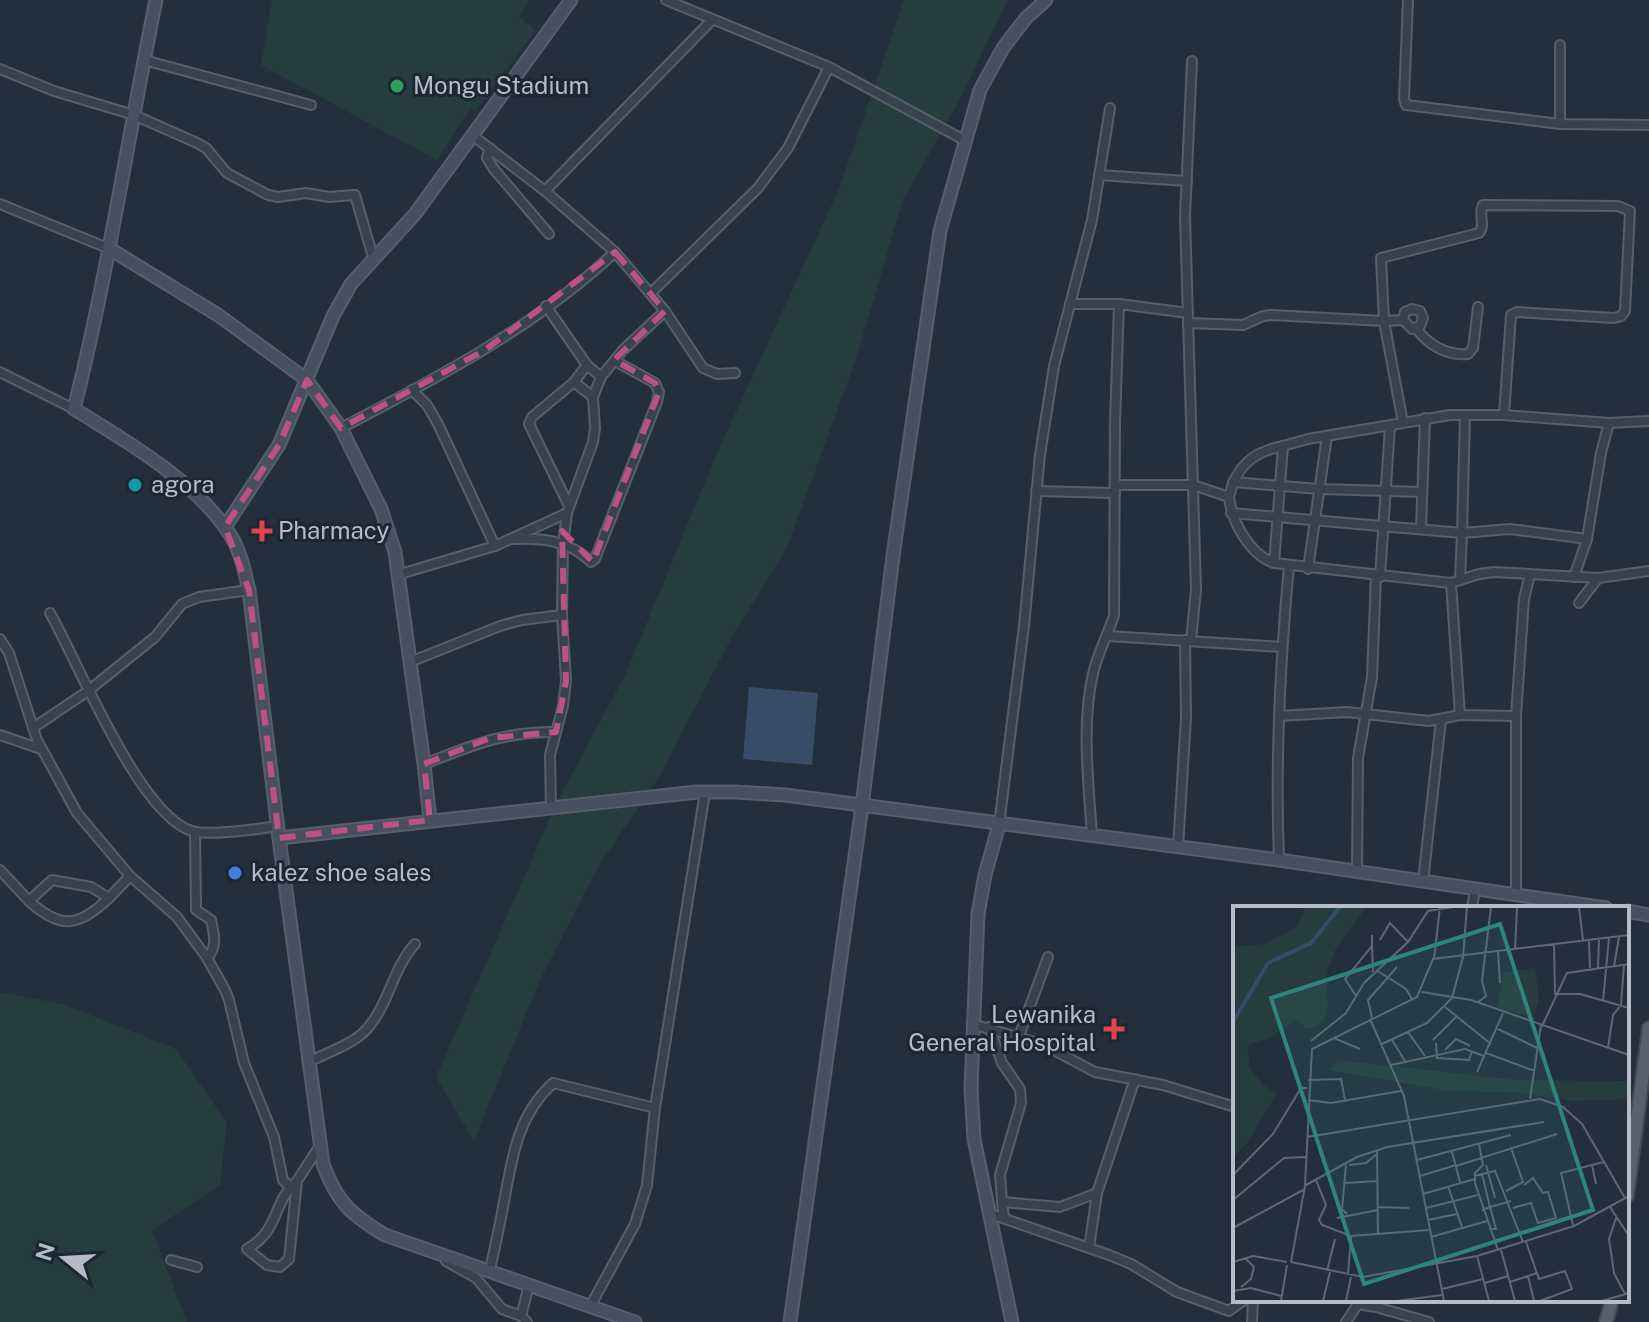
<svg xmlns="http://www.w3.org/2000/svg" width="1649" height="1322" viewBox="0 0 1649 1322" font-family="'Public Sans',sans-serif">
<style>
.medical{fill:#32303f}
.green{fill:#263c3f}
.water{fill:#394c67}
.lines{fill:none;stroke-linecap:round;stroke-linejoin:round}
.street-casing{stroke:#565f6c;stroke-width:12}
.secondary-casing{stroke:#565f6c;stroke-width:15}
.primary-casing{stroke:#414a57;stroke-width:16}
.street{stroke:#38414e;stroke-width:8}
.secondary{stroke:#465061;stroke-width:11}
.primary{stroke:#56606e;stroke-width:12}
.marked{fill:none;stroke:#bd5182;stroke-width:6;stroke-dasharray:16 10;stroke-linejoin:round}
.leisure-dot{fill:#2e9e5b;stroke:#1d2633;stroke-width:3}
.culture-dot{fill:#0f9aa8;stroke:#1d2633;stroke-width:3}
.health-dot{fill:#e0444e;stroke:#1d2633;stroke-width:3}
.shop-dot{fill:#3f7fe0;stroke:#1d2633;stroke-width:3}
.labels{text-anchor:middle;stroke-width:6;stroke-linejoin:round;paint-order:stroke}
.poi-label{font-size:24px;fill:#b4bcc9;stroke:#1d2633;text-anchor:start}
.inset-river{fill:none;stroke:#394c67;stroke-width:4}
.inset-road{fill:none;stroke:#5e6776;stroke-width:2}
.view{fill:#308480;fill-opacity:0.15;stroke:#308480;stroke-width:4}
.inset-edge{fill:none;stroke:#b4bcc9;stroke-width:4}
</style>
<rect width="100%" height="100%" fill="#242f3e"/>
<polygon class="medical" points="1110,1015 1125,1020 1117,1044 1103,1039"/>
<g class="green">
<polygon points="272,0 530,0 519,17 536,30 476,110 471,108 437,160 261,65"/>
<polygon points="904,0 1008,0 959,101 903,200 855,362 786,550 733,635 659,777 598,867 539,982 474,1141 436,1077 558,800 626,673 717,453 839,189"/>
<polygon points="0,992 63,1004 176,1049 227,1123 220,1185 152,1230 187,1322 0,1322"/>
</g>
<polygon class="water" points="749,687 818,693 812,765 743,759"/>
<g class="lines">
<defs>
<g id="street">
<polyline points="666,0 829,67 964,140"/>
<polyline points="1408,0 1404,99 1406,105 1560,124 1649,125"/>
<polyline points="144,60 311,105"/>
<polyline points="0,69 54,91 134,115 197,143 206,148 227,173 268,195 278,197 306,193 329,197 355,195 373,257"/>
<polyline points="1560,124 1560,45"/>
<polyline points="472,135 545,191 615,252 665,311 703,368 717,374 735,373"/>
<polyline points="490,148 487,158 493,168 549,234"/>
<polyline points="1099,175 1187,181"/>
<polyline points="545,191 712,20"/>
<polyline points="0,204 110,249"/>
<polyline points="651,293 758,188 788,148 829,67"/>
<polyline points="1070,304 1119,304 1188,313"/>
<polyline points="546,306 587,365 601,377"/>
<path d="M1403,320L1405,312L1412,309L1420,311L1423,318L1420,326L1412,329L1403,320L1384,321L1381,258L1479,233C1486,225 1478,214 1483,205L1618,206L1630,211L1625,311L1621,316L1614,318L1517,312L1511,315L1504,415"/>
<polyline points="1188,323 1243,325 1263,316 1271,315 1384,321 1403,423"/>
<path d="M1416,328C1428,345 1447,356 1468,354L1473,348L1478,307"/>
<polyline points="0,372 74,409"/>
<polyline points="574,382 593,397"/>
<polyline points="412,390 427,405 438,424 495,546"/>
<polyline points="1465,415 1462,533 1510,529 1587,539 1574,577"/>
<path d="M341,428C437,378 535,327 615,252"/>
<polyline points="1233,482 1319,489 1422,492"/>
<path d="M1115,485H1193L1229,497C1232,522 1249,554 1274,563L1451,583L1479,574L1494,572L1598,578L1649,571"/>
<polyline points="1036,491 1115,493"/>
<path d="M1229,497C1236,466 1253,452 1283,446"/>
<polyline points="569,506 529,424 532,417 574,382 587,365"/>
<polyline points="1231,513 1462,533 1460,580"/>
<polyline points="1421,529 1425,418"/>
<path d="M513,539C542,538 569,540 591,562L595,559L657,402L659,392L655,383L615,361"/>
<polyline points="1587,539 1601,453 1609,423"/>
<polyline points="1274,563 1283,446 1308,439 1450,415 1504,415 1609,423 1649,421"/>
<polyline points="1308,569 1327,436"/>
<polyline points="400,574 495,546 567,513"/>
<polyline points="1380,577 1390,426"/>
<polyline points="1451,583 1460,715"/>
<polyline points="1579,603 1598,578"/>
<path d="M50,613C78,662 139,815 192,831C207,836 260,829 277,826"/>
<polyline points="1108,636 1282,647"/>
<polyline points="0,639 9,653 37,740 77,813 130,876 177,917 207,958 225,990 229,1000 244,1063 274,1137 283,1180 290,1187"/>
<polyline points="1191,640 1196,590 1185,216 1192,61"/>
<polyline points="410,662 500,626 522,620 562,615"/>
<polyline points="1279,716 1347,712 1429,721 1460,715 1516,716"/>
<polyline points="33,728 88,691 155,637 182,604 199,597 249,590"/>
<polyline points="0,735 41,749"/>
<path d="M424,764C474,745 501,732 556,732"/>
<polyline points="551,809 550,755 563,706 566,681 562,615 563,544 567,513 593,442 595,428 593,397 601,377 623,350 665,311"/>
<polyline points="999,825 1024,626 1040,455 1054,366 1092,220 1110,108"/>
<path d="M195,832L196,910L211,920C214,934 218,947 207,958"/>
<path d="M1092,837C1089,786 1081,724 1093,674C1097,654 1108,635 1114,615L1115,422L1119,304"/>
<polyline points="1178,848 1186,718 1185,640"/>
<path d="M1279,860C1275,762 1280,664 1289,566"/>
<polyline points="0,870 29,901 52,880 91,887 109,898 130,876"/>
<polyline points="1357,872 1358,758 1372,677 1376,576"/>
<polyline points="1423,881 1441,720"/>
<polyline points="1516,893 1516,716 1524,599 1530,574"/>
<path d="M29,901C60,929 78,928 109,898"/>
<polyline points="1472,908 1475,889"/>
<polyline points="972,1024 1042,1044 1095,1072 1163,1085 1235,1107"/>
<polyline points="989,1027 1002,1063 1020,1089 1021,1103 1000,1175 1002,1202"/>
<polyline points="1019,1036 1048,957"/>
<path d="M309,1062C326,1053 351,1045 365,1031C389,1006 392,969 415,944"/>
<path d="M297,1181C272,1202 281,1229 247,1249L267,1265L280,1267L289,1259L297,1181L319,1147"/>
<polyline points="991,1214 1109,1255 1131,1264 1177,1292 1229,1311 1244,1300"/>
<polyline points="1004,1218 1002,1202 1060,1207 1097,1193"/>
<polyline points="1089,1248 1097,1193 1135,1079"/>
<polyline points="171,1260 197,1267"/>
<polyline points="446,1261 476,1278 502,1309 521,1316"/>
<path d="M490,1270C495,1246 501,1221 505,1196C513,1153 519,1114 553,1083L655,1108"/>
<polyline points="591,1305 635,1224 647,1185 655,1108 705,792"/>
<polyline points="1376,1307 1429,1322"/>
<polyline points="527,1322 521,1316 529,1285"/>
<polyline points="1252,1322 1253,1300"/>
<polyline points="1346,1322 1358,1304 1376,1307 1378,1300"/>
</g>
<g id="secondary">
<path d="M156,0C128,136 108,274 74,409C127,441 205,487 235,543C242,557 245,574 249,590L279,838L323,1164C337,1202 350,1214 385,1235L635,1322"/>
<polyline points="110,249 218,315 307,380 341,428 381,509 395,552 424,764 430,820"/>
<polyline points="225,527 279,445 333,316 351,284 415,214 571,0"/>
<polyline points="999,825 985,875 978,914 971,1089 974,1139 1012,1322"/>
<polyline points="279,838 697,792 735,792 785,795 1279,860 1606,908"/>
<polyline points="1627,911 1649,915"/>
<polyline points="790,1322 862,806 893,556 940,231 980,90 1003,48 1026,18 1046,0"/>
</g>
<g id="primary">
<polyline points="1627,1196 1649,1028"/>
<polyline points="1606,1322 1612,1300"/>
</g>
</defs>
<use href="#street" class="street-casing"/>
<use href="#secondary" class="secondary-casing"/>
<use href="#primary" class="primary-casing"/>
<use href="#street" class="street"/>
<use href="#secondary" class="secondary"/>
<use href="#primary" class="primary"/>
</g>
<path class="marked" d="M615,252L665,311L614,360L655,383L659,392L593,562L562,531L566,681L556,732L490,738L424,764L430,820L279,838L249,590L225,527L279,445L307,380L341,428L485,350Z"/>
<circle class="leisure-dot" cx="397" cy="86" r="8"/>
<circle class="culture-dot" cx="135" cy="485" r="8"/>
<g class="health-dot">
<path d="M258 519h8v8h8v8h-8v8h-8v-8h-8v-8h8z"/>
<path d="M1110 1017h8v8h8v8h-8v8h-8v-8h-8v-8h8z"/>
</g>
<circle class="shop-dot" cx="235" cy="873" r="8"/>
<g class="labels">
<g class="poi-label">
<text x="413" y="94">Mongu Stadium</text>
<text x="151" y="493">agora</text>
<text x="278" y="539">Pharmacy</text>
<text x="251" y="881">kalez shoe sales</text>
<text x="1096" y="1023" text-anchor="end">Lewanika<tspan x="1096" dy="28">General Hospital</tspan></text>
</g>
</g>
<g transform="translate(1233 906)">
<rect width="396" height="396" fill="#242f3e"/>
<path d="M73,1H133L101,46L94,67L95,107L85,120L74,123L62,113L42,130L14,139L17,162L30,179L44,187L14,237L0,251V41L32,38L62,23ZM302,62L306,92L300,115L299,110L264,102L271,66ZM105,154L282,174L396,175V193L339,195L283,186L216,185L96,164Z" fill="#263c3f"/>
<path class="inset-river" d="M0,116L35,57L78,37L107,1"/>
<path class="inset-road" d="M346,1L350,34M147,34L157,17L175,36M356,35L357,62M321,38L322,88H347L396,102M139,40L140,66M282,44L284,1M265,46L267,77M201,53L207,1M381,60L386,31M365,62L366,33M143,64L173,83L179,93M189,86L238,94L396,149M123,90L112,73L139,40V29M370,95L376,32M244,97L253,90L249,75L258,1M212,101L258,138M139,112L135,94L164,61M137,113L171,190L211,395M309,120L334,67L396,58M265,123L304,142M175,126L192,150M101,132L127,143M159,134L172,155M200,134L223,111M78,135L113,107L131,77L175,36L195,5L220,1M203,137L204,152L236,154L239,145M149,138L194,117L219,92L230,51L234,1M375,142L380,109L388,99L391,59M212,144L223,133L237,140M253,147L302,165M158,159L232,143L251,150M244,166L270,107M75,174L108,173L112,194M297,193L308,119M75,194L98,197L168,185M74,231L307,193L330,201L349,218L392,292M246,238L250,259L242,267V277L265,344M144,244L145,329M219,246L227,276M184,254L278,229M113,259L109,303L114,308M116,259L133,257L145,247M253,259L262,292M223,260L324,228M0,269L40,228L68,182H74M187,270L223,259M241,270L262,265L290,336M83,274L93,299L86,314L89,319L118,330L196,324M112,277L144,275M363,278L359,259L371,256M73,279L124,251L154,241L311,216M215,280L229,321M273,285L290,276L278,242M190,288L242,273M0,294L51,252L73,251M145,301L176,302M377,301L396,330M193,302L245,289M280,302L298,297L305,317L323,312L315,286L310,287L300,272L291,279M249,304L257,301L249,268M104,312L145,304M383,312L376,333L381,367L392,388M195,314L224,308M340,319L328,267L359,259M0,322L72,283M256,323H263L257,301L278,295M198,331L254,315M293,336L306,373L332,365L339,383L307,395M268,344L282,395M244,350L256,395M0,356L20,350L54,356M58,356L72,280L79,143L184,91L200,53L396,29M58,356L130,371L244,350L341,320L396,290M94,365L102,333M115,369L118,330M295,370L301,395M277,376L304,367M252,377L275,370M8,381L18,373L21,361L12,352M209,383L250,373M0,385L18,382L48,390M48,395L54,359M90,395L97,366M113,395L118,371M164,395L209,389M369,395L396,387"/>
<path class="view" d="M267,18L360,304L131,378L38,92Z"/>
<rect width="396" height="396" class="inset-edge"/>
</g>
<g transform="translate(64 1258) rotate(288)" stroke="#1d2633" stroke-width="6" paint-order="stroke">
<path d="M0-6L14 30L0 20L-14 30Z" fill="#b4bcc9"/>
<text y="-12" font-size="22" font-weight="bold" text-anchor="middle" fill="#b4bcc9">N</text>
</g>
</svg>
